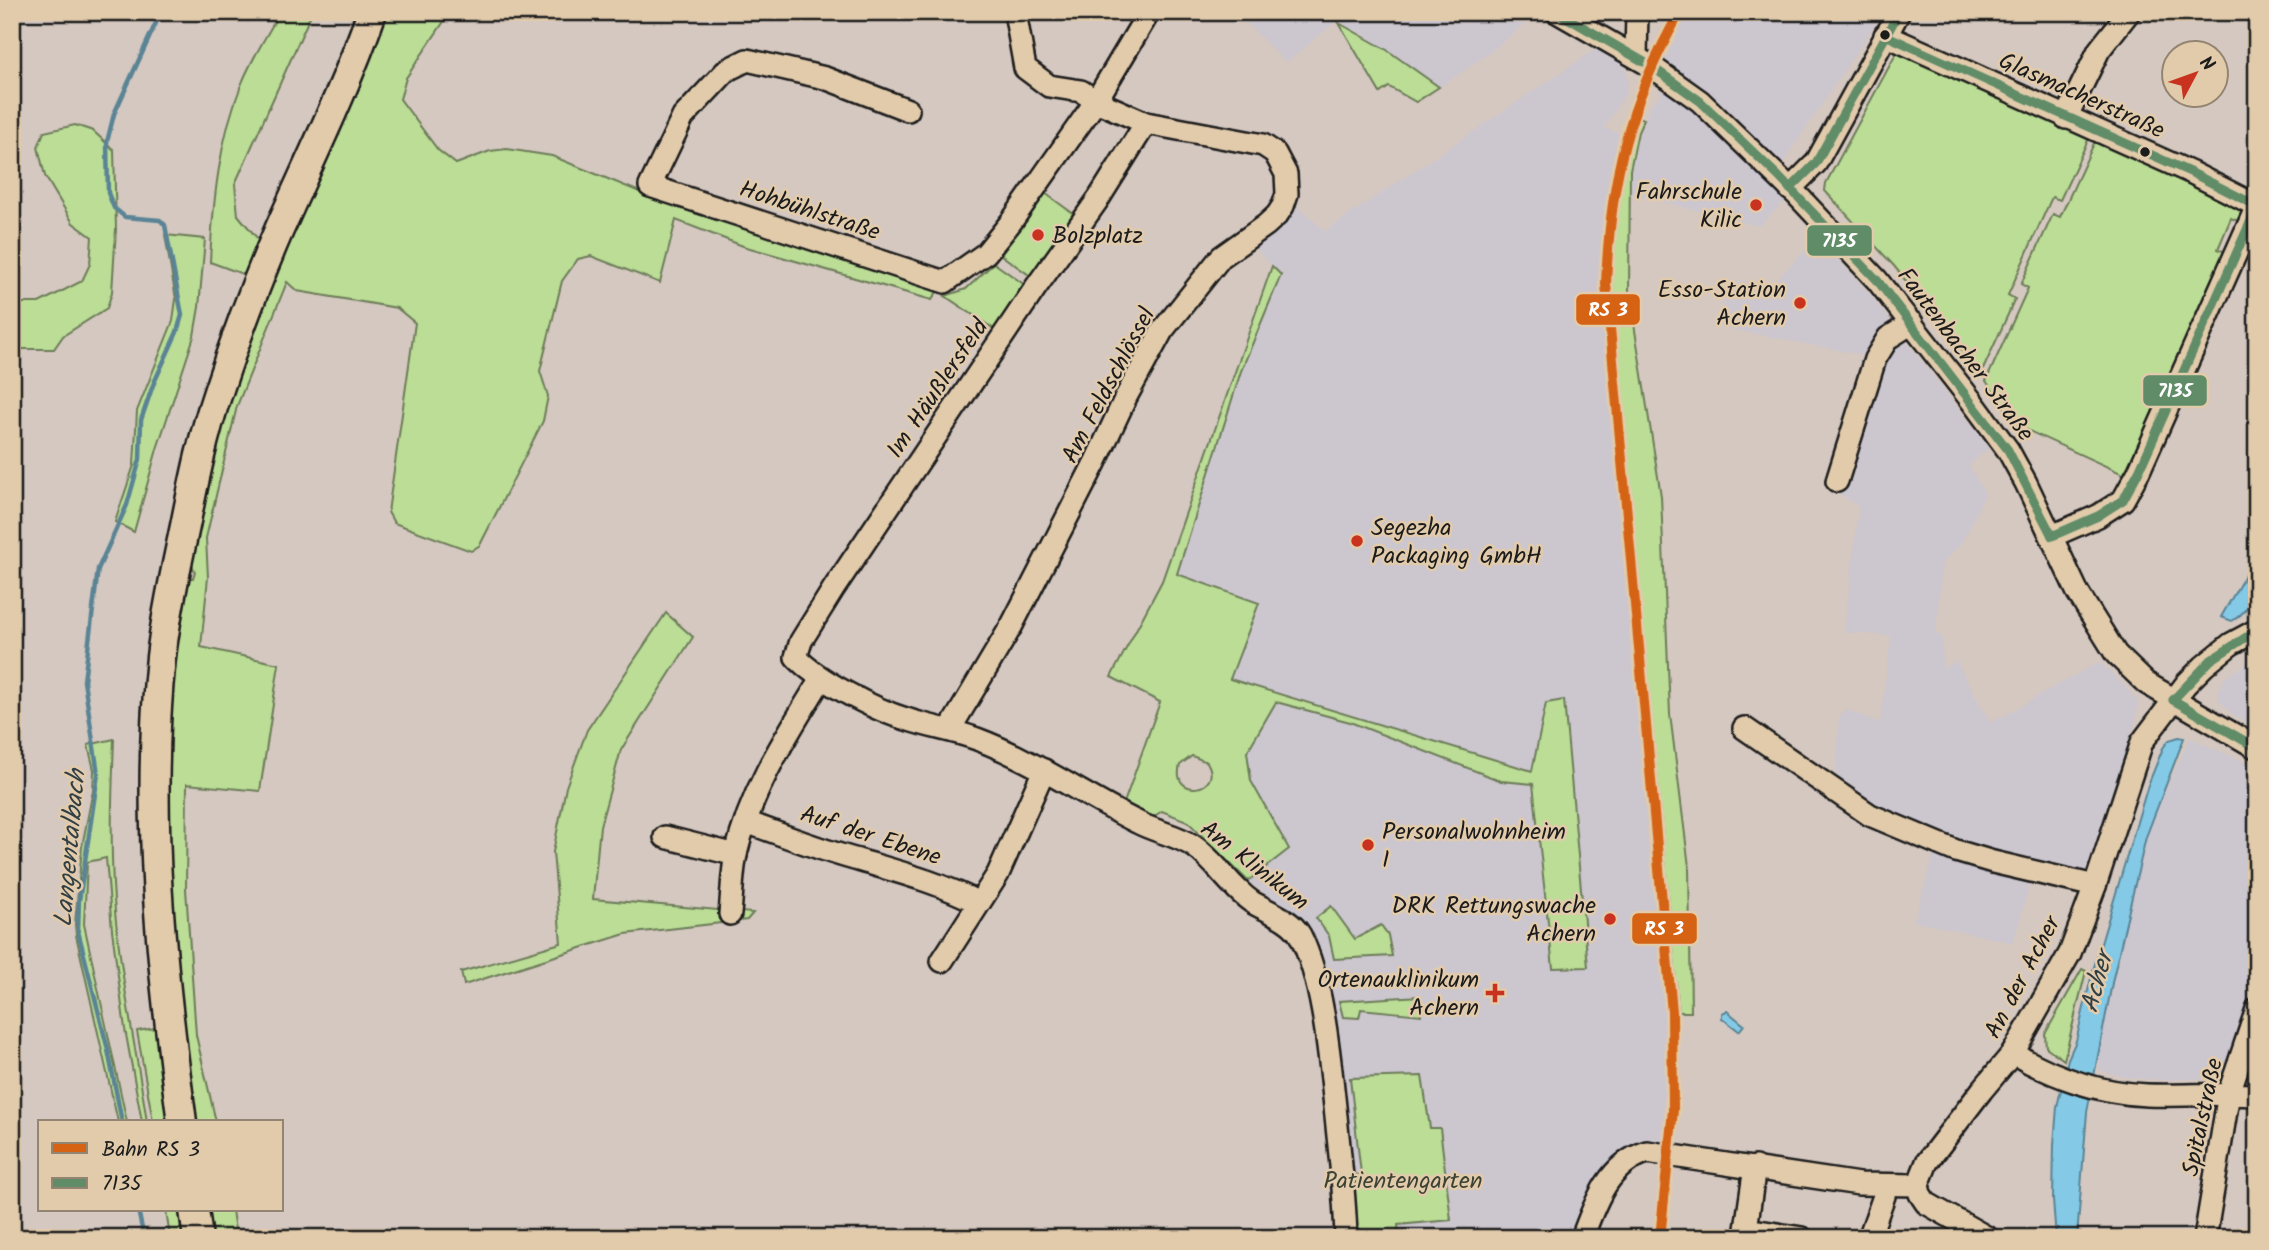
<svg xmlns="http://www.w3.org/2000/svg" width="2269" height="1250" viewBox="0 0 2269 1250" font-family="Kalam,sans-serif">
<style>
.built{fill:#ccc6cf}
.green{fill:#bbdd96;stroke:#6c7c59;stroke-width:2;fill-rule:evenodd}
.water{fill:#84cae6;stroke:#5a8495;stroke-width:2}
.lines{fill:none;stroke-linecap:round;stroke-linejoin:round}
.stream{stroke:#5a8495;stroke-width:4.5}
.minor-casing{stroke:#1c1c1c;stroke-width:26}
.major-casing{stroke:#1c1c1c;stroke-width:33}
.minor{stroke:#e2cbab;stroke-width:21}
.major{stroke:#e2cbab;stroke-width:28}
.bus-1-casing{stroke:#e2cbab;stroke-width:14}
.bus-1{stroke:#608c68;stroke-width:9}
.rail-1-casing{stroke:#e2cbab;stroke-width:16}
.rail-1{stroke:#d56313;stroke-width:10}
.bus-dot{fill:#1c1c1c;stroke:#e2cbab;stroke-width:2.5}
.poi-dot{fill:#c8321e;stroke:#e2cbab;stroke-width:2.5}
.labels{text-anchor:middle;stroke-width:5;stroke-linejoin:round;paint-order:stroke}
.street-label{font-size:24px;fill:#1c1c1c;stroke:#e2cbab}
.poi-label{font-size:24px;fill:#1c1c1c;stroke:#e2cbab;text-anchor:end}
.park-label{font-size:24px;fill:#3c4334;stroke:#e2cbab}
.water-label{font-size:26px;font-style:italic;fill:#313f44;stroke:#e2cbab}
.line-badge{stroke:#e2cbab;stroke-width:2.5}
.badge-label{font-size:19px;text-anchor:middle;font-weight:bold;fill:#fff}
</style>
<rect width="100%" height="100%" fill="#d5c8c0"/>
<filter id="ink" filterUnits="userSpaceOnUse"><feTurbulence type="fractalNoise" baseFrequency=".0143" numOctaves="2"/><feDisplacementMap in="SourceGraphic" scale="14" xChannelSelector="R" yChannelSelector="G"/><feConvolveMatrix kernelMatrix="1 2 1 2 8 2 1 2 1" color-interpolation-filters="sRGB"/></filter>
<g filter="url(#ink)">
<g class="built">
<polygon points="1236,12 1532,12 1536,15 1485,56 1440,87 1364,35 1337,21 1286,63"/>
<polygon points="1690,12 1883,12 1769,184 1785,201 1759,226 1631,194 1631,170 1639,133 1651,104 1661,96 1666,53"/>
<polygon points="1596,49 1620,61 1626,69 1628,85 1624,96 1604,128 1619,133 1602,223 1601,290 1606,371 1666,1017 1662,1146 1642,1149 1575,1238 1354,1238 1343,1080 1315,939 1300,918 1248,881 1289,849 1251,781 1247,752 1275,702 1350,722 1501,781 1534,784 1553,968 1587,967 1564,700 1546,703 1532,771 1230,679 1259,603 1177,574 1241,371 1281,275 1249,242 1291,201 1325,231"/>
<polygon points="1818,238 1869,293 1989,448 1969,465 1985,494 1962,543 1942,563 1936,634 1942,636 1943,669 1956,661 1991,723 2099,662 2124,685 2138,702 2135,723 2081,886 2033,873 2013,943 1914,921 1939,836 1836,787 1839,716 1847,710 1880,723 1891,636 1844,632 1859,507 1839,493 1879,358 1719,327 1728,280 1770,286"/>
<polygon points="2257,657 2257,729 2233,715 2219,700 2218,691 2224,679"/>
<polygon points="2190,738 2257,768 2257,1085 2226,1078 2164,1080 2130,1078 2100,1071 2097,1052 2135,876 2155,812"/>
</g>
<g class="green">
<path d="M280,12H312L235,184L238,215L262,244L248,276L210,262C213,201 219,140 242,83C252,58 267,35 280,12Z"/>
<polygon points="386,12 454,12 447,17 406,78 400,99 438,150 456,164 490,151 507,149 552,156 679,208 938,290 932,300 743,246 676,220 660,283 591,256 578,259 562,281 540,371 548,396 543,421 480,545 471,551 394,523 388,512 415,323 397,308 297,291 287,282 237,406 206,538 208,577 201,647 279,664 260,791 187,784 186,889 196,1035 216,1122 191,1122 167,921 166,706 186,578 193,578 195,571 190,562 225,405 279,257"/>
<polygon points="1339,23 1387,50 1439,87 1416,102 1389,87 1380,93"/>
<polygon points="1897,52 1909,54 2090,136 2060,200 2052,197 2008,295 2015,299 1981,374 1894,266 1825,191 1826,183"/>
<polygon points="1636,116 1644,119 1638,132 1630,170 1629,292 1661,496 1670,714 1689,867 1691,1012 1679,1012 1612,286 1612,240 1619,179"/>
<polygon points="75,125 93,131 114,150 116,229 112,292 107,308 63,336 54,349 12,349 12,303 39,303 82,281 90,264 92,237 73,223 45,176 38,147 44,132"/>
<polygon points="2096,139 2239,206 2242,212 2242,223 2231,218 2218,249 2228,253 2125,475 2018,426 1986,381 2028,288 2021,284 2053,214 2060,217"/>
<polygon points="1045,193 1075,215 1032,277 1001,255"/>
<polygon points="165,235 205,239 199,307 194,336 157,449 134,532 115,522 134,465 137,411 173,321 176,299"/>
<polygon points="994,263 1025,285 994,329 945,296 966,289"/>
<path d="M1272,266L1281,275L1241,371L1177,574L1259,603L1230,679L1532,771L1546,703L1564,700L1588,967L1553,968L1533,784L1501,781L1350,722L1276,702L1247,752L1251,781L1289,849L1248,881L1187,821L1162,811L1153,817L1124,803L1160,702L1111,677L1162,581ZM1192,756L1207,762C1225,793 1170,799 1180,765Z"/>
<polygon points="666,613 693,637 621,750 600,826 593,899 753,913 747,920 625,934 464,985 461,972 561,943 553,852 566,787 587,730"/>
<path d="M114,739C112,793 110,846 114,900C120,975 136,1048 147,1122H142L125,1029L112,930L106,858L87,862L84,924L127,1122H118L76,935L75,924L82,847L93,790L94,770L88,745Z"/>
<polygon points="1331,906 1355,939 1381,925 1388,935 1392,956 1334,959 1329,936 1316,918"/>
<polygon points="2082,969 2086,971 2064,1060 2046,1047 2045,1034"/>
<polygon points="1420,996 1421,1015 1361,1009 1359,1018 1343,1017 1339,1001"/>
<polygon points="161,1027 174,1122 153,1122 137,1031"/>
<polygon points="1422,1076 1430,1128 1440,1128 1451,1220 1398,1225 1399,1238 1355,1238 1350,1176 1361,1174 1350,1078"/>
<polygon points="166,1210 186,1210 189,1238 170,1238"/>
<polygon points="204,1210 232,1210 236,1238 207,1238"/>
</g>
<g class="water">
<path d="M2257,554C2257,579 2257,607 2232,621L2221,617Z"/>
<polygon points="2179,737 2184,738 2146,837 2113,978 2087,1112 2077,1238 2056,1238 2053,1200 2054,1144 2057,1107 2068,1059 2076,1041 2092,974 2148,785 2163,748 2169,740"/>
<polygon points="1727,1011 1744,1025 1739,1031 1722,1018 1722,1013"/>
</g>
<g class="lines">
<g class="stream">
<polyline points="122,1122 108,1050 78,931 79,901 98,774 84,681 98,569 127,505 140,459 141,420 153,385 177,332 182,315 165,225 160,220 125,217 114,208 108,193 107,142 114,114 161,12"/>
<polyline points="138,1210 144,1238"/>
</g>
<defs>
<g id="minor">
<polyline points="1557,12 1651,66 1700,101 1798,196 1877,280 1971,400 2008,450 2026,483 2078,593 2116,654 2146,683 2257,748"/>
<polyline points="1885,35 2192,173 2257,206"/>
<polyline points="1636,57 1637,12"/>
<polyline points="908,110 825,78 747,60 727,70 683,117 650,186 945,282 986,253 1011,222 1096,101 1149,12"/>
<polyline points="2066,118 2099,50 2129,12"/>
<path d="M1146,123L1099,198L1036,287L834,588L801,641L796,657C817,680 875,710 906,719C929,727 953,730 977,739C1033,760 1083,795 1137,822C1155,832 1178,835 1195,847C1217,863 1230,887 1252,902C1267,911 1291,919 1300,935C1324,983 1330,1062 1336,1116C1340,1157 1345,1197 1346,1238"/>
<polyline points="1790,189 1816,163 1899,12"/>
<polyline points="1837,481 1875,359 1888,338 1912,323"/>
<polyline points="2052,536 2098,516 2123,500 2139,471 2257,206"/>
<polyline points="1744,728 1870,815 1956,851 1993,862 2095,886"/>
<polyline points="950,729 1012,625 1096,461 1126,397 1162,331 1221,257 1266,225 1277,215 1283,206 1287,194 1286,174 1275,153 1263,145 1146,123 1096,101 1081,91 1049,86 1025,68 1015,12"/>
<path d="M746,822C783,835 820,850 858,860C902,873 938,882 979,903"/>
<polyline points="665,837 736,855"/>
<path d="M730,914C732,894 732,873 736,854C751,789 787,735 821,679"/>
<polyline points="942,961 998,874 1044,770"/>
<path d="M2013,1053C2053,1077 2100,1093 2147,1095C2184,1096 2220,1093 2257,1095"/>
<polyline points="1755,1167 1746,1229 1802,1238"/>
<polyline points="1918,1185 1927,1162 1982,1090 2013,1053 2070,953 2095,886 2142,742 2186,684 2204,666 2231,644 2257,630"/>
<polyline points="1918,1185 1920,1194 1926,1203 1988,1238"/>
<path d="M1582,1238C1595,1203 1608,1164 1647,1152L1859,1184L1918,1185"/>
<polyline points="1869,1238 1884,1196 1885,1185"/>
<polyline points="2205,1238 2229,1093 2257,1009"/>
</g>
<g id="major">
<path d="M182,1122C161,968 145,813 161,657C166,613 176,569 185,526C194,481 203,436 218,392C236,337 256,283 279,230C311,158 346,87 372,12"/>
<polyline points="194,1210 198,1238"/>
</g>
</defs>
<use href="#minor" class="minor-casing"/>
<use href="#major" class="major-casing"/>
<use href="#minor" class="minor"/>
<use href="#major" class="major"/>
<defs>
<g id="bus-1">
<polyline points="1557,12 1651,66 1700,101 1778,176 1877,280 2008,450 2052,536"/>
<polyline points="1885,35 2192,173 2257,206"/>
<polyline points="1790,189 1816,163 1899,12"/>
<polyline points="2052,536 2098,516 2123,500 2139,471 2257,207"/>
<polyline points="2173,700 2211,660 2257,630"/>
<polyline points="2173,700 2257,748"/>
</g>
</defs>
<use href="#bus-1" class="bus-1-casing"/>
<use href="#bus-1" class="bus-1"/>
<defs>
<path id="rail-1" d="M1660,1238L1673,1110L1672,1012L1606,284C1610,180 1628,104 1680,12"/>
</defs>
<use href="#rail-1" class="rail-1-casing"/>
<use href="#rail-1" class="rail-1"/>
</g>
</g>
<g class="bus-dot">
<circle cx="1885" cy="35" r="6"/>
<circle cx="2145" cy="152" r="6"/>
</g>
<g class="poi-dot">
<circle cx="1756" cy="205" r="7"/>
<circle cx="1038" cy="235" r="7"/>
<circle cx="1800" cy="303" r="7"/>
<circle cx="1357" cy="541" r="7"/>
<circle cx="1368" cy="845" r="7"/>
<circle cx="1610" cy="919" r="7"/>
<path d="M1491.5 982.5h7v7h7v7h-7v7h-7v-7h-7v-7h7z"/>
</g>
<g class="labels">
<g class="street-label">
<text transform="translate(2082 95) rotate(24)" y="8">Glasmacherstraße</text>
<text transform="translate(810 210) rotate(18)" y="8">Hohbühlstraße</text>
<text transform="translate(1966 354) rotate(53)" y="8">Fautenbacher Straße</text>
<text transform="translate(1108 385) rotate(-62)" y="8">Am Feldschlössel</text>
<text transform="translate(937 388) rotate(-56)" y="8">Im Häußlersfeld</text>
<text transform="translate(871 835) rotate(18)" y="8">Auf der Ebene</text>
<text transform="translate(1255 865) rotate(38)" y="8">Am Klinikum</text>
<text transform="translate(2022 977) rotate(-62)" y="8">An der Acher</text>
<text transform="translate(2202 1117) rotate(-78)" y="8">Spitalstraße</text>
</g>
<g class="poi-label">
<text x="1742" y="199">Fahrschule<tspan x="1742" dy="28">Kilic</tspan></text>
<text x="1052" y="243" text-anchor="start">Bolzplatz</text>
<text x="1786" y="297">Esso-Station<tspan x="1786" dy="28">Achern</tspan></text>
<text x="1371" y="535" text-anchor="start">Segezha<tspan x="1371" dy="28">Packaging GmbH</tspan></text>
<text x="1382" y="839" text-anchor="start">Personalwohnheim<tspan x="1382" dy="28">I</tspan></text>
<text x="1596" y="913">DRK Rettungswache<tspan x="1596" dy="28">Achern</tspan></text>
<text x="1479" y="987">Ortenauklinikum<tspan x="1479" dy="28">Achern</tspan></text>
</g>
<g class="park-label">
<text x="1403" y="1188">Patientengarten</text>
</g>
<g class="water-label">
<text transform="translate(69 848) rotate(-85)" y="9">Langentalbach</text>
<text transform="translate(2096 982) rotate(-75)" y="9">Acher</text>
</g>
</g>
<g class="line-badge">
<rect x="1806" y="224" width="67" height="33" rx="7" fill="#608c68"/>
<rect x="1575" y="293" width="66" height="33" rx="7" fill="#d56313"/>
<rect x="2142" y="374" width="66" height="33" rx="7" fill="#608c68"/>
<rect x="1631" y="912" width="67" height="33" rx="7" fill="#d56313"/>
</g>
<g class="badge-label">
<text x="1839" y="247">7135</text>
<text x="1608" y="316">RS 3</text>
<text x="2175" y="397">7135</text>
<text x="1664" y="935">RS 3</text>
</g>
<rect width="2269" height="1250" fill="none" stroke="#e2cbab" stroke-width="42"/>
<rect x="21" y="21" width="2227" height="1208" fill="none" stroke="#1c1c1c" stroke-width="2.5" filter="url(#ink)"/>
<rect x="38" y="1120" width="245" height="91" fill="#e2cbab" stroke="#938572" stroke-width="2"/>
<rect x="52" y="1143" width="35" height="10" fill="#d56313" stroke="#938572" stroke-width="2"/>
<text x="102" y="1156" font-size="21" fill="#1c1c1c">Bahn RS 3</text>
<rect x="52" y="1178" width="35" height="10" fill="#608c68" stroke="#938572" stroke-width="2"/>
<text x="102" y="1190" font-size="21" fill="#1c1c1c">7135</text>
<g transform="translate(2195 74) rotate(49)"><circle r="33" fill="#e2cbab" stroke="#938572" stroke-width="2"/>
<path d="M0-5L12 26L0 18L-12 26Z" fill="#c8321e"/>
<text y="-10" font-size="19" font-weight="bold" text-anchor="middle" fill="#1c1c1c">N</text>
</g>
</svg>
